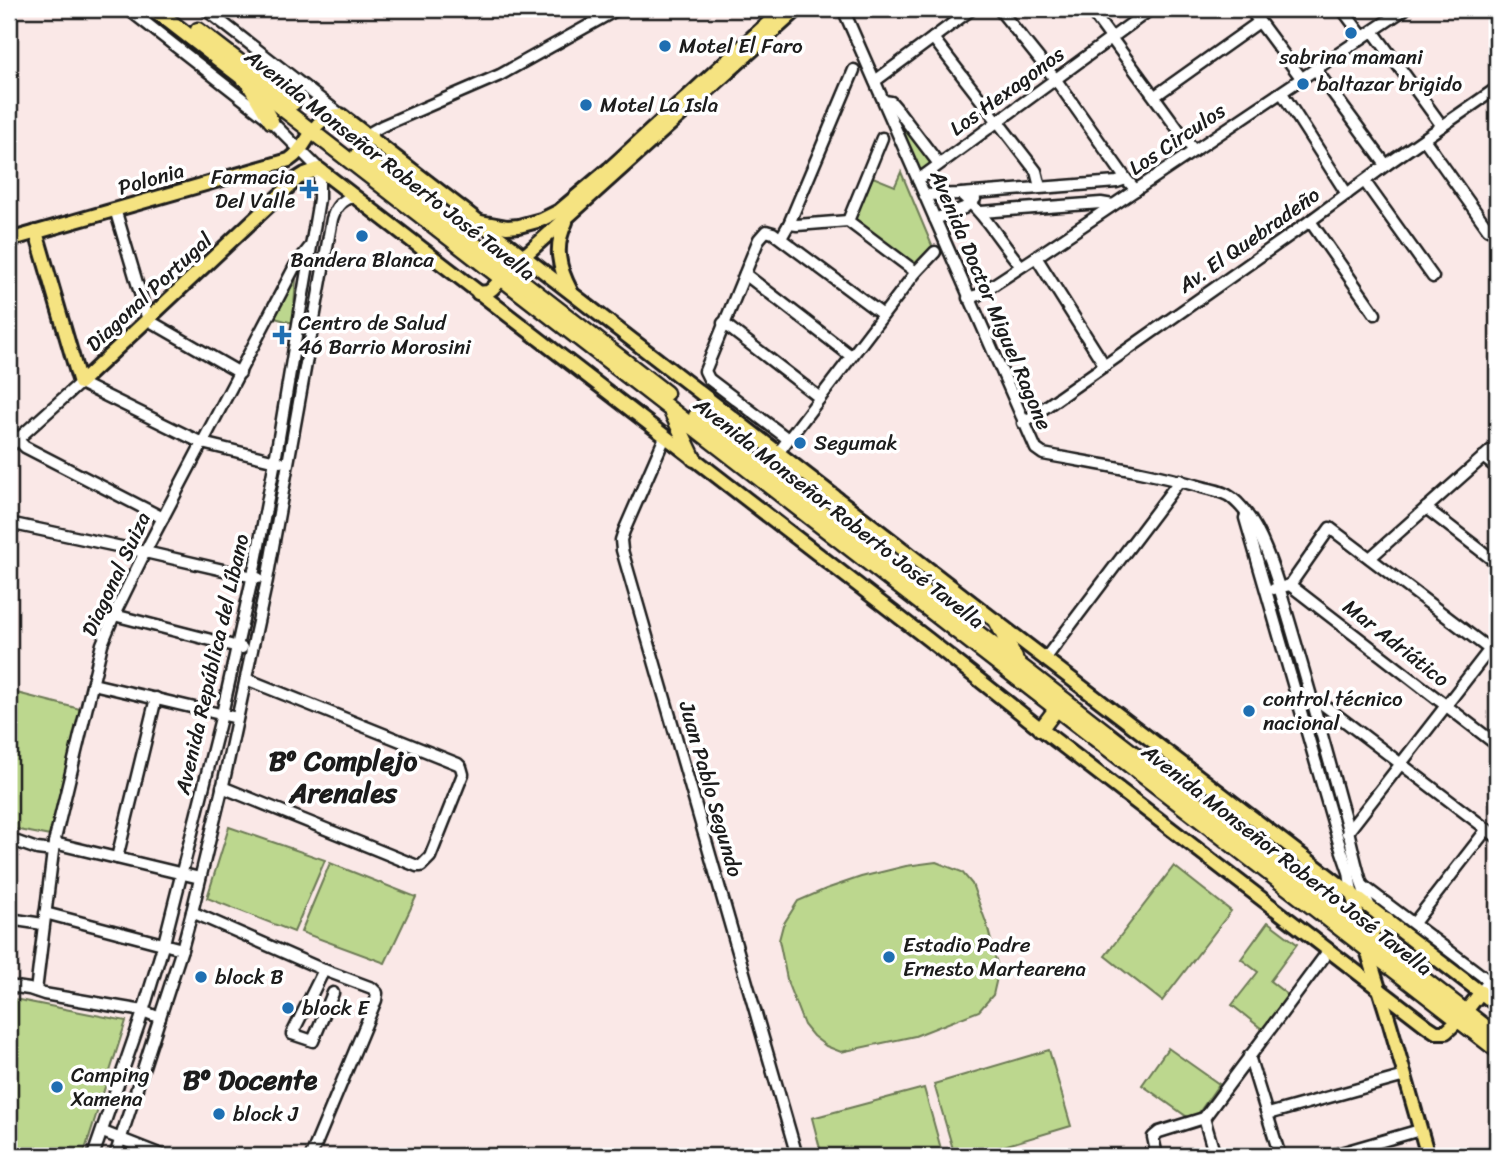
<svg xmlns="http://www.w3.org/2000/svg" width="1506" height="1165" viewBox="0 0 1506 1165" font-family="Sriracha,sans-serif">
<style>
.green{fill:#bcd78e;stroke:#6c7a55;stroke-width:2}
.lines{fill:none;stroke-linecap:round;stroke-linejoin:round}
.minor-casing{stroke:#1c1c1c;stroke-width:15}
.major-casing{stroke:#1c1c1c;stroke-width:18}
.highway-casing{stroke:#1c1c1c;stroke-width:19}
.minor{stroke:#fff;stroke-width:10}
.major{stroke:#f5e381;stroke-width:12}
.highway{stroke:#f5e381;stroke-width:14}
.poi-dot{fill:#1f6fb2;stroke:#fff;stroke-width:2.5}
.labels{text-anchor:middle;stroke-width:7;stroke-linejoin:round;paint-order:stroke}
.poi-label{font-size:21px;fill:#1c1c1c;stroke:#fff;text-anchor:start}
.street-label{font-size:21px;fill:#1c1c1c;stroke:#fff}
.district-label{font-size:28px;font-weight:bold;fill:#1c1c1c;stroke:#fff}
</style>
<rect width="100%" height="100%" fill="#fae8e7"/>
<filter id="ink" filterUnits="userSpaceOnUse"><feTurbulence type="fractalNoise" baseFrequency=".0143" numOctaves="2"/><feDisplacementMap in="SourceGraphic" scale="14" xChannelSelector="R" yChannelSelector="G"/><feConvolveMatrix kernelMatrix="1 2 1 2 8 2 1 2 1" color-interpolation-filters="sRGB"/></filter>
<g filter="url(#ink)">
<g class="green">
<polygon points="901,124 930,162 930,166 919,171 899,126"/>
<polygon points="901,172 933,248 914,268 857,223 855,218 873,177 895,186"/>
<polygon points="296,277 293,323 275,318"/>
<polygon points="9,691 80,709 50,836 9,828"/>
<polygon points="229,827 325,860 294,932 207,898"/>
<polygon points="936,862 962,872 972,884 987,925 998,968 996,982 993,995 979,1011 915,1036 841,1052 826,1046 813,1036 804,1025 788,984 779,940 783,925 798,901 826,889 861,877 906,866"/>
<polygon points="330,863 416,897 385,963 301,932"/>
<polygon points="1174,866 1231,911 1162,1001 1105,956"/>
<polygon points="1268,922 1297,944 1270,981 1289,996 1262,1029 1232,1005 1258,972 1241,959"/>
<polygon points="9,998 126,1021 84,1153 79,1156 9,1156"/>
<polygon points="1168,1048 1219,1084 1193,1121 1142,1085"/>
<polygon points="1049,1050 1071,1126 970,1156 955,1156 934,1084"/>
<polygon points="924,1088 943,1156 822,1156 812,1118"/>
</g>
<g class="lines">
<defs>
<g id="minor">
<polyline points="205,9 341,115"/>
<path d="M843,9L1036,449L1043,454C1096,464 1150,472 1202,487C1212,490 1224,491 1232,498C1256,517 1270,558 1279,587C1301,659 1321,731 1341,804C1351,837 1356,875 1370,907"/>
<polyline points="999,9 1056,80 1126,179 1136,190"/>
<polyline points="1090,9 1194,151"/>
<polyline points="1250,9 1302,79"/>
<polyline points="1342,9 1363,37"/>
<polyline points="1373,31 1442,126"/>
<polyline points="933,38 1036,171 1040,187"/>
<polyline points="1316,70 1386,165"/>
<polyline points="875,81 972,9"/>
<polyline points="1282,93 1347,194"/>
<polyline points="1155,96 1259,22"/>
<polyline points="884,101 891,102 897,109 939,164"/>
<polyline points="366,135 382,126 500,75 618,9"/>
<polyline points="1424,139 1488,229"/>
<polyline points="918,180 1151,9"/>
<polyline points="1365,182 1433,277"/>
<path d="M961,194C986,215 1000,242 1021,266"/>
<polyline points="925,195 961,194 1117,182 1126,179"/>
<polyline points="115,209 148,320 240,373"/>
<polyline points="981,212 1101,203 1113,205"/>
<polyline points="935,219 964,208 975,199"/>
<polyline points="848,221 882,138"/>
<polyline points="1310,221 1375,314"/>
<polyline points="789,224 797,225 848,221 916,272"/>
<polyline points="781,238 789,224 854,70"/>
<polyline points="1036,257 1105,366"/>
<polyline points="745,274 851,356"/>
<polyline points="968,298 978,295 1036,257 1405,9"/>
<polyline points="723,323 820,398"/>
<polyline points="1023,423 1310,221 1386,165 1497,88"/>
<polyline points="9,431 25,447 163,518"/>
<polyline points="665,437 624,531 621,540 622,550 797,1156"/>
<polyline points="788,439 709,379 705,371 759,239 766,231 773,233 883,315"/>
<polyline points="9,447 80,383 202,443 280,462"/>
<polyline points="778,453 916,272 935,252"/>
<polyline points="1483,457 1497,468"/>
<polyline points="1426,508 1497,563"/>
<polyline points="1245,518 1339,843 1349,872 1352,893"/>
<polyline points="9,523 145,552 258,578"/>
<polyline points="1370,558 1497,445"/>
<polyline points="1290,585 1330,528 1497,655"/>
<polyline points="1274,589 1290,585 1497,745"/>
<polyline points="114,615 242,648"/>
<polyline points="1045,659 1180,480"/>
<polyline points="93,684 237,718"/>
<polyline points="1309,704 1318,702 1321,703 1497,837"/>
<polyline points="222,787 417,866 421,866 430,857 463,774 461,767 458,764 246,679"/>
<polyline points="1347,833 1497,640"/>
<polyline points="9,839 37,849 53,851"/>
<polyline points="54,843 200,878"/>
<polyline points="117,858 156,698"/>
<polyline points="1362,885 1497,987"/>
<polyline points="192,912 324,970 372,988 377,993 376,1000 311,1156"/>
<polyline points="45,913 182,949"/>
<polyline points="9,919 43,924"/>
<polyline points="1414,923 1487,829"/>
<polyline points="324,970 292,1034 313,1041 333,993"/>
<polyline points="9,986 29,989 44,994 143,1011 160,1018"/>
<polyline points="36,991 54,843 102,644 114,615 145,552 295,266 309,248"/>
<polyline points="1481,992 1497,970"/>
<polyline points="1249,1056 1280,1156"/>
<polyline points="1268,1114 1405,1076"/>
<polyline points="1204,1118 1215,1156"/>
<polyline points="103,1132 164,1156"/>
<polyline points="93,1156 140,1021 164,943 222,714 256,561 275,461 319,199 319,169 271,121 128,9"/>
<path d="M115,1156L182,949L192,912L223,785L267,580L332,219C336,206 341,201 353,196"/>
<polyline points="1157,1156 1153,1137 1159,1132 1204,1118 1329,950"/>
<polyline points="1330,1156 1420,1130"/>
</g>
<g id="major">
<polyline points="480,222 507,227 519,226 541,220 559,211 609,169 783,9"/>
<path d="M566,222C554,246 558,267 571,291"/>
<polyline points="36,232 80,383 297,179 305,174 319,169 929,640 1041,729 1427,1026 1436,1032 1446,1032 1459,1020 1481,992"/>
<path d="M9,240L289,160C311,146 310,115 341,115L997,622L1497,1005"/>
<polyline points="478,293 488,292 492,289 523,257 798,9"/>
<polyline points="1352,893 1366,947 1390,1024 1428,1156"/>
</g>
<g id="highway">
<polyline points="154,9 1497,1050"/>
<polyline points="198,30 293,103"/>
<polyline points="251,87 271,121"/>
<polyline points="358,154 666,393"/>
<polyline points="672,413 694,459"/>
<polyline points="696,416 1017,663 1497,1036"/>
<polyline points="997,622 1015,658"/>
<polyline points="1041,729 1057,708"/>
<path d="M1366,945C1369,932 1374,925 1387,921"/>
</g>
</defs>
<use href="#minor" class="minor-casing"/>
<use href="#major" class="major-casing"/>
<use href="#highway" class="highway-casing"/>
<use href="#minor" class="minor"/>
<use href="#major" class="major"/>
<use href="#highway" class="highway"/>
</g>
</g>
<g class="poi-dot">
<circle cx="1351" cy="33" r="7"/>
<circle cx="665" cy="46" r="7"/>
<circle cx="1303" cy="84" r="7"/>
<circle cx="586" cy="105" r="7"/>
<path d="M305.5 178.5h7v7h7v7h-7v7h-7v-7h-7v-7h7z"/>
<circle cx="362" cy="236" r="7"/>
<path d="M278.5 324.5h7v7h7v7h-7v7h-7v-7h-7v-7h7z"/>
<circle cx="800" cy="443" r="7"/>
<circle cx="1249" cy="711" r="7"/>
<circle cx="889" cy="957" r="7"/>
<circle cx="201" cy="977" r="7"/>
<circle cx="288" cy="1008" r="7"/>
<circle cx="57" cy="1087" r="7"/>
<circle cx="219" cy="1114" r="7"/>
</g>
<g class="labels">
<g class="poi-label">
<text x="679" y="53">Motel El Faro</text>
<text x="1351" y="64" text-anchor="middle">sabrina mamani</text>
<text x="1317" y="91">baltazar brigido</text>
<text x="600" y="112">Motel La Isla</text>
<text x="295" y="184" text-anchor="end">Farmacia<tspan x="295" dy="24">Del Valle</tspan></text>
<text x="362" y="267" text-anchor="middle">Bandera Blanca</text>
<text x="298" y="330">Centro de Salud<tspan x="298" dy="24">46 Barrio Morosini</tspan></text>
<text x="814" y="450">Segumak</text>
<text x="1263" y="706">control técnico<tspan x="1263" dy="24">nacional</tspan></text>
<text x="903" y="952">Estadio Padre<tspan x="903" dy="24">Ernesto Martearena</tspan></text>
<text x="215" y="984">block B</text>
<text x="302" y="1015">block E</text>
<text x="71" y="1082">Camping<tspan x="71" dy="24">Xamena</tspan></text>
<text x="233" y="1121">block J</text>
</g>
<g class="street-label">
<text transform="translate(1007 91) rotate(-36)" y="7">Los Hexagonos</text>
<text transform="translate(1177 139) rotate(-34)" y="7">Los Circulos</text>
<text transform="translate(390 165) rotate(38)" y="7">Avenida Monseñor Roberto José Tavella</text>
<text transform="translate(151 179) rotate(-16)" y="7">Polonia</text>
<text transform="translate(1249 240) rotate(-35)" y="7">Av. El Quebradeño</text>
<text transform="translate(149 292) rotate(-43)" y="7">Diagonal Portugal</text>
<text transform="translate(991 300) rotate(67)" y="7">Avenida Doctor Miguel Ragone</text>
<text transform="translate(839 513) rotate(38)" y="7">Avenida Monseñor Roberto José Tavella</text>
<text transform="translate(116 574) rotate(-65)" y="7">Diagonal Suiza</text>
<text transform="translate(1396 643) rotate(38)" y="7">Mar Adriático</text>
<text transform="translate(212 664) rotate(-77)" y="7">Avenida República del Líbano</text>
<text transform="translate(711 789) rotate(74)" y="7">Juan Pablo Segundo</text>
<text transform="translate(1287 860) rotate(38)" y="7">Avenida Monseñor Roberto José Tavella</text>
</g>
<g class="district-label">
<text x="343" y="770">Bº Complejo<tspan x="343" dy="32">Arenales</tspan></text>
<text x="250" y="1089">Bº Docente</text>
</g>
</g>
<rect width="1506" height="1165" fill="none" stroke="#fff" stroke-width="35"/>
<rect x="18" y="18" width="1471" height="1130" fill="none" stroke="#1c1c1c" stroke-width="2.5" filter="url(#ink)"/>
</svg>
